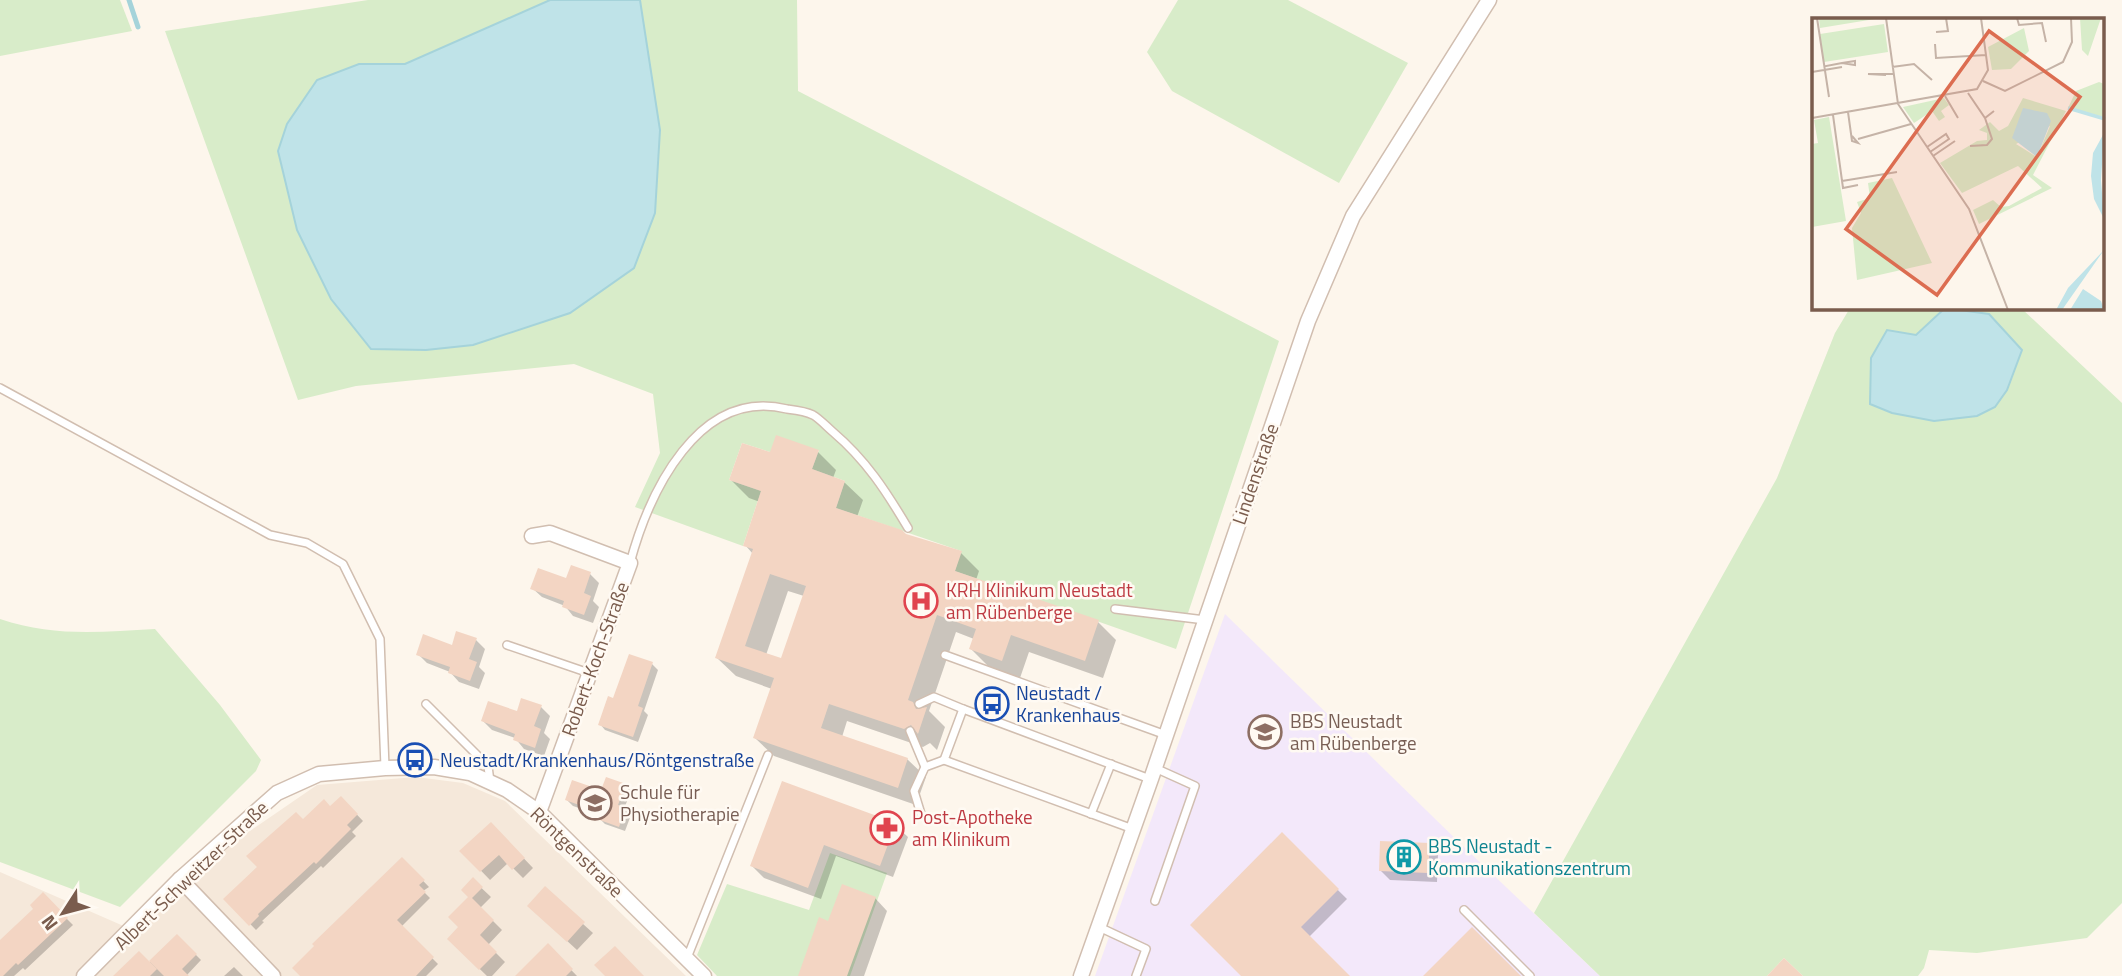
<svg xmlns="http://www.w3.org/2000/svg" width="2122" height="976" viewBox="0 0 2122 976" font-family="'Titillium Web',sans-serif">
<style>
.residential{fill:#f5e8da}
.education{fill:#f3e8fa}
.green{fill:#d8ecc9}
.water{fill:#bfe3e8;stroke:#a5d3da;stroke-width:2}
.shadow{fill:#0003;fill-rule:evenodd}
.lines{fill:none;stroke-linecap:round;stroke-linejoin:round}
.stream{stroke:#a5d3da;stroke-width:5}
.building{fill:#f3d5c3;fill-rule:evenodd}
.lane-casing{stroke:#d1beb0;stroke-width:10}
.street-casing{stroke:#d1beb0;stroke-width:17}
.lane{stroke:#fff;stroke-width:7}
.street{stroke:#fff;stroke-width:14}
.labels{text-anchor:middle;stroke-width:5;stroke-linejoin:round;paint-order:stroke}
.street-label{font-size:19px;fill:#7a5c4d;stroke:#fffaf3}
.health-label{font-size:19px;fill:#be3a42;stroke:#fffaf3;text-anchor:start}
.transit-label{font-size:19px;fill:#164399;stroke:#fffaf3;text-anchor:start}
.education-label{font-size:19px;fill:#785e54;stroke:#fffaf3;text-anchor:start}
.culture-label{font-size:19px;fill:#0d838f;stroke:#fffaf3;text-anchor:start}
.inset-river{fill:none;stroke:#bfe3e8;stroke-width:3.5}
.inset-road{fill:none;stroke:#c5b3a7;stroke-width:2}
.view{fill:#dc6d51;fill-opacity:0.15;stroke:#dc6d51;stroke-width:3.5}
.inset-edge{fill:none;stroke:#7a5c4d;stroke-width:3.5}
</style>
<rect width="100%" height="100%" fill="#fdf6ec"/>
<polygon class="residential" points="416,777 463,783 505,801 686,976 0,976 0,872 135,931 215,855 317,785"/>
<polygon class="education" points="1225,614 1467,850 1600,976 1095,976"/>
<g class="green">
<polygon points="0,0 120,0 132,31 0,56"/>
<polygon points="368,0 550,0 405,64 359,64 655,213 660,130 640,0 797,0 798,91 1279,341 1176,649 955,571 961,551 836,508 845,481 812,469 819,450 770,452 742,443 729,480 761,491 743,546 635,507 660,453 653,394 574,364 356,386 298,400 165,31"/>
<polygon points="1178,0 1288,0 1408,63 1339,183 1172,91 1147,52"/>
<path d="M1850,308H1945L1916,335L1870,404C1898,415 1925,422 1955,417L1989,314L1955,308H2021L2122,403V903L2087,938L1977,953L1929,950L1924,968L1918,976H1803L1784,958L1767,976H1600L1534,913L1777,478L1835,333Z"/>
<path d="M0,619C53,637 100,632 155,629L220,705L261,760L256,771L120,907L0,862Z"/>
<polygon points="830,853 887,873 850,976 717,976 697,955 727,884 809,910"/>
</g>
<g class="water">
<polygon points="550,0 640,0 660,130 655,213 634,268 570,313 473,345 426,350 371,349 331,299 297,230 278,151 287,124 317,80 359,64 405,64"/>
<polygon points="1945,308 1989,314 2022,350 2007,390 1995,407 1977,416 1934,421 1892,413 1870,404 1871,358 1887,330 1916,335"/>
</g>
<g class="shadow">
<path d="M818,452L836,470L833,478L844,482L863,500L857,517L905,535L961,553L979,571L976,580L1098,622L1116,640L1103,678L1029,652L1020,678L989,667L971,649L974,639L956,632L929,711L945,727L937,750L930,743L923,747L847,721L842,737L907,759L926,777L916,805L774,756L755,738L772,689L736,676L717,658L753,554L745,545L760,502L749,498L731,480L771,454ZM788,591L804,596L782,661L766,655Z"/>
<polygon points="590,574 599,583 593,601 599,607 593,623 573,616 565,606 542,597 532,588"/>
<polygon points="476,640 485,649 479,667 485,673 479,689 459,682 450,672 427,663 418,654"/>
<polygon points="652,664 658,670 644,711 648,715 638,742 605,730 600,724 614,700"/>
<polygon points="541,707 550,716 544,733 550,739 544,756 524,749 515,738 492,730 483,721"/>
<polygon points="783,783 895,825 908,837 893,877 836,856 821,899 764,878 752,866"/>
<polygon points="625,785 631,791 624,809 631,815 625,831 605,824 599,818 600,815 573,806 567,800"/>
<polygon points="341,798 363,821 352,832 356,836 323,868 321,866 262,921 264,922 256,930 226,899 303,821 331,808"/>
<polygon points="491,824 533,868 523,878 508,863 490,880 462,851"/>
<polygon points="1282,835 1347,899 1309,937 1348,976 1243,976"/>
<polygon points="1429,845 1438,854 1437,882 1390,880 1381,871"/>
<polygon points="402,859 429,887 423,891 430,898 401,927 438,964 426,976 303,976"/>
<polygon points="473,880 491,897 480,908 502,930 488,945 505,962 492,976 487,976 449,939 461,927"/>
<polygon points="43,895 73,925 25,970 23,968 14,976 0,976 0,942 35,909"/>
<polygon points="875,898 887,911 864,976 799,976 829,923"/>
<polygon points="539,915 583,924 593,933 577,950"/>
<polygon points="177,936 201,960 186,976 114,976 149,963"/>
<polygon points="548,946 577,976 518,976"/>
<polygon points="234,967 243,976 224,976"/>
</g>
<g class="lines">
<polyline class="stream" points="129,0 138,27"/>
</g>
<g class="building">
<path d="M776,435L819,450L812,469L845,481L836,508L902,530L906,534L962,551L955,571L1099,620L1085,661L1011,635L1002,661L969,649L976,629L937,615L908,700L913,702L916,709L927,707L918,734L911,725L904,729L829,704L821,728L908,758L898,788L753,738L774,678L715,658L753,549L743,546L761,491L729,480L742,443L770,452ZM770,574L806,586L781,658L745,646Z"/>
<polygon points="571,565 591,572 584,593 591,596 584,615 562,607 564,601 530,589 538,568 566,578"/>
<polygon points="456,631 477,638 469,659 477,662 470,681 448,673 450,667 416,655 423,634 452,645"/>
<polygon points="629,654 653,662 638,706 643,708 633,737 598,725 608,696 613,698"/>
<polygon points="521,698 542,705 534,726 541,729 535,748 513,740 515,734 481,721 488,701 517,711"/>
<polygon points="606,777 626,784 618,805 626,807 619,827 597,819 599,812 565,800 572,780 601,790"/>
<polygon points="782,781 896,823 880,866 824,845 808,888 750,866"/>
<polygon points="341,796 358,814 347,825 351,829 316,864 314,862 258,914 259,916 249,926 223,899 257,867 246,856 296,812 303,819 324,799 330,806"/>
<polygon points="491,822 525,858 512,870 499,855 480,872 459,851"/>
<polygon points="1282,832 1339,889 1301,927 1350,976 1241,976 1190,925"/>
<polygon points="1380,841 1430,843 1428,873 1379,871"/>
<polygon points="402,857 425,880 419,885 426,892 397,920 434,957 416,976 300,976 292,968 314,946 312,944"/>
<polygon points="473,877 483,887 472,898 494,920 480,935 497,952 479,970 447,939 458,927 448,917 468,897 461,890"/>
<polygon points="842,884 876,897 847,976 798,976 819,917 828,921"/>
<polygon points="545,886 585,922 567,942 527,906"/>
<polygon points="43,892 68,918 18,965 16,963 3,976 0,976 0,940 33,909 30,905"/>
<polygon points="1472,927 1521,976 1423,976"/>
<polygon points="177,934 197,954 182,969 189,976 164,976 149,961"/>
<polygon points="548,943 573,969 566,976 515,976"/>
<polygon points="615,946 644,976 605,976 594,965"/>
<polygon points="139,951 157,969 150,976 113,976"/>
<polygon points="1784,958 1803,976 1767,976"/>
</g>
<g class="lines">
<defs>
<g id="lane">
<polyline points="0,388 270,535 307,543 343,564 380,639 385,767"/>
<path d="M630,563C649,493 698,387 787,409C795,410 805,411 813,415C820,419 827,427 833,432C866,460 886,491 908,528"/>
<polyline points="1115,609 1205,620"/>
<polyline points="507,645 589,673"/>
<polyline points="945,655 1166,735"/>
<polyline points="426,704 488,766 490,782"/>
<polyline points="919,704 934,697 963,709"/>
<polyline points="910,731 925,767"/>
<polyline points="921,814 914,791 925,767 944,760"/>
<polyline points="1091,814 1111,764"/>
<polyline points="1133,829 944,760 963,709 1150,779"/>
<polyline points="1155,901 1195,786 1155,768"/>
<polyline points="1464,910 1530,976"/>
<polyline points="1099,927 1146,949 1136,976"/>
<polyline points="687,958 768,755"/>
</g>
<g id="street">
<polyline points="532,536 550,533 630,563 539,812"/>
<polyline points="180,879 273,976"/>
<polyline points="84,976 180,879 277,793 319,774 385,768 434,767 470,773 507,790 539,812 704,976"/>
<polyline points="1081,976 1151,779 1308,321 1353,216 1489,0"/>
</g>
</defs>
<use href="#lane" class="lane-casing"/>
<use href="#street" class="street-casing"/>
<use href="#lane" class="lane"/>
<use href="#street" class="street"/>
</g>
<defs>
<symbol id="hospital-ring" viewBox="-11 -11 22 22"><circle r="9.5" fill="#fffaf3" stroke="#e0444e" stroke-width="1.5"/><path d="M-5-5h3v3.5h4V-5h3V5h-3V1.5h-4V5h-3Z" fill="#e0444e"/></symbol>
<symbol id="bus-ring" viewBox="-11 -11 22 22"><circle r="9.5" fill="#fffaf3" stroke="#1a4fb4" stroke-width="1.5"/><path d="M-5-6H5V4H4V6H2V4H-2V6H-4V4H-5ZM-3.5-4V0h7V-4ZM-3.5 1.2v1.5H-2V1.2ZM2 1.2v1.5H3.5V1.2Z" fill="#1a4fb4"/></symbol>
<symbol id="school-ring" viewBox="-11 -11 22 22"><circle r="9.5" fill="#fffaf3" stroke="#8d6e63" stroke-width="1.5"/><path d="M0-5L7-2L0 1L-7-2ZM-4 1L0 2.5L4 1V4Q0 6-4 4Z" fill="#8d6e63"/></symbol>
<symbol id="pharmacy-ring" viewBox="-11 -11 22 22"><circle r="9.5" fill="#fffaf3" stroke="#e0444e" stroke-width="1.5"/><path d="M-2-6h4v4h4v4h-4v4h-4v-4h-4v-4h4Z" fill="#e0444e"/></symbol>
<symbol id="building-ring" viewBox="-11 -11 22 22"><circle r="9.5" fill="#fffaf3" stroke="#0f9aa8" stroke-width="1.5"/><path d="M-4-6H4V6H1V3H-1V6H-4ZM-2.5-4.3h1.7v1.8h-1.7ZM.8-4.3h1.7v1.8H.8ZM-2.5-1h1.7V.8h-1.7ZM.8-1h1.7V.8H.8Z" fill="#0f9aa8"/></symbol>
</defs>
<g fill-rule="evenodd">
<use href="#hospital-ring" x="902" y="582" width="38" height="38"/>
<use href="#bus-ring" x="973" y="685" width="38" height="38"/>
<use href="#school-ring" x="1246" y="713" width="38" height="38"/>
<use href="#bus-ring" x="396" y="741" width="38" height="38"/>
<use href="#school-ring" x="576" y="784" width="38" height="38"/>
<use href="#pharmacy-ring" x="868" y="809" width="38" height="38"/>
<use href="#building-ring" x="1385" y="838" width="38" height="38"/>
</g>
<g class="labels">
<g class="street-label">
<text transform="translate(1255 474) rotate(-71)" y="7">Lindenstraße</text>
<text transform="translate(595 659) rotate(-70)" y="7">Robert-Koch-Straße</text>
<text transform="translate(577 852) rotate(44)" y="7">Röntgenstraße</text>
<text transform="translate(191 875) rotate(-44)" y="7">Albert-Schweitzer-Straße</text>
</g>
<g class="health-label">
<text x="946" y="597">KRH Klinikum Neustadt<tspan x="946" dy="22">am Rübenberge</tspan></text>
<text x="912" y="824">Post-Apotheke<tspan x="912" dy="22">am Klinikum</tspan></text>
</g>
<g class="transit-label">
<text x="1016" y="700">Neustadt /<tspan x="1016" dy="22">Krankenhaus</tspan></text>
<text x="440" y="767">Neustadt/Krankenhaus/Röntgenstraße</text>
</g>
<g class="education-label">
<text x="1290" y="728">BBS Neustadt<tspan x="1290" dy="22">am Rübenberge</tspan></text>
<text x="620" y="799">Schule für<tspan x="620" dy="22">Physiotherapie</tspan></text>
</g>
<g class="culture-label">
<text x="1428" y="853">BBS Neustadt -<tspan x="1428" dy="22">Kommunikationszentrum</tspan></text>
</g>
</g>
<g transform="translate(1812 18)">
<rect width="292" height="292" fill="#fdf6ec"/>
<path d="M7,0H69L8,10ZM268,0H289L276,38L270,32ZM72,6L76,34L12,44L8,16ZM212,10L217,33L199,51L180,52L176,29ZM287,64L292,66V99L256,90L264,73ZM132,80L137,87L129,93L133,99L127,103L120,93L102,105L91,89ZM211,80L254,93L221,157L240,170L167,206L161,192L181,182L189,189L197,188L230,170L206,148L150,175L128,145L165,123L175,122V115L167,112L178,104L187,113L196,108ZM238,108L225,139L204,126ZM17,99L34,203L0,209V126L6,125L2,102ZM80,160L120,245L45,262L40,210L49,195L45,184L58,180L56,165Z" fill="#d8ecc9" fill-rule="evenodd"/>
<path d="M211,90L235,95L239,103L225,139L200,120ZM292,115L289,162L292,201L282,181L279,158L281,135ZM292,232L250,292H244L256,270ZM271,271L289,283L292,292H258Z" fill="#bfe3e8"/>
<path class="inset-river" d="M256,90L293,101"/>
<path class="inset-road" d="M5,0L17,79M74,0L86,86L157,191L196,292M205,0L207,7L230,5L234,24M124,14L136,13L134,0M123,26L124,40L174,37M14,49V48L30,45L43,43V47L30,45M80,49L102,46L120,62M0,54L30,49M74,57L56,56H81M171,63L193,73L251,44L260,24L259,0M156,75L173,100L182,93M133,78L146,100M36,94L40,123L46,125L40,118M21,97L31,170L46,167M0,100L165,71L176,52L169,0M46,121L99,106M158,128L175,127L180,121L173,100M115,129L134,116L137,121L118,134M121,138L143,123M30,163L85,154"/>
<path class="view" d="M177,13L268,79L125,277L34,211Z"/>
<rect width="292" height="292" class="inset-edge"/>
</g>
<g transform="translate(63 913) rotate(234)" stroke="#fffaf3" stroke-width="5" paint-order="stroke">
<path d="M0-5L12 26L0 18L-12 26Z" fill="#7a5c4d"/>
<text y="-10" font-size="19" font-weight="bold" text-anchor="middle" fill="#7a5c4d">N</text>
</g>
</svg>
